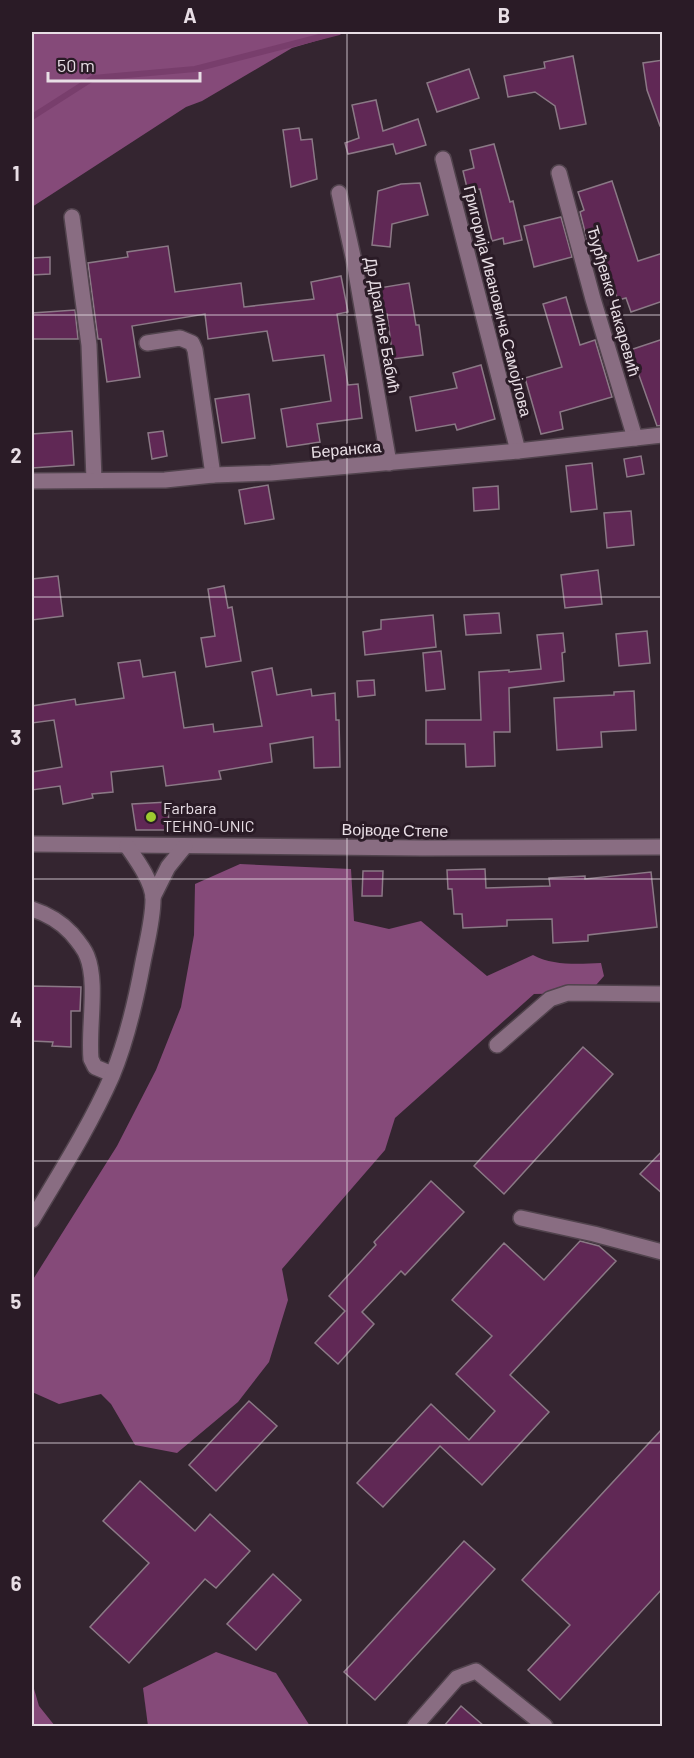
<svg xmlns="http://www.w3.org/2000/svg" width="694" height="1758" viewBox="0 0 694 1758" font-family="Barlow,sans-serif">
<style>
.forest{fill:#854a79}
.lines{fill:none;stroke-linecap:round;stroke-linejoin:round}
.stream{stroke:#783e6c;stroke-width:6}
.building{fill:#602855;stroke:#8b7986;stroke-width:1.5}
.minor-casing{stroke:#51434d;stroke-width:18}
.minor{stroke:#896d82;stroke-width:15}
.grid{fill:none;stroke:#e8dee5;stroke-width:1.5;stroke-opacity:0.55}
.poi-dot{fill:#9dca30;stroke:#2a1b26;stroke-width:2}
.labels{text-anchor:middle;stroke-width:6;stroke-linejoin:round;paint-order:stroke}
.street-label{font-size:16px;fill:#e8dee5;stroke:#2a1b26}
.poi-label{font-size:16px;fill:#e8dee5;stroke:#2a1b26;text-anchor:start}
.neatline{fill:none;stroke:#e8dee5;stroke-width:2}
.grid-label{font-size:20px;text-anchor:middle;font-weight:bold;fill:#e8dee5}
</style>
<rect width="100%" height="100%" fill="#342530"/>
<g class="forest">
<polygon points="32,32 346,32 292,48 202,101 186,107 32,207"/>
<path d="M240,864L351,869L354,921L389,929L421,921L487,976L533,955C553,966 579,964 601,963L604,976L589,993L534,994L395,1118L385,1150L282,1269L288,1300L269,1362L238,1402L177,1453L135,1445L111,1404L101,1394L59,1404L32,1392V1281L117,1146L156,1070L181,1007L194,935L195,884Z"/>
<polygon points="216,1652 276,1673 310,1726 148,1726 143,1688"/>
<polygon points="32,1682 39,1706 55,1726 32,1726"/>
</g>
<g class="lines">
<polyline class="stream" points="32,117 93,78 195,69 339,32"/>
</g>
<g class="building">
<polygon points="573,56 586,124 560,129 555,106 535,92 508,97 504,76 545,68 544,62"/>
<polygon points="663,60 663,126 660,126 647,90 643,63"/>
<polygon points="469,69 479,98 437,112 427,83"/>
<polygon points="376,100 383,131 418,119 426,145 396,154 393,144 348,154 345,143 359,138 352,105"/>
<polygon points="299,128 301,140 312,139 317,179 291,187 283,130"/>
<polygon points="494,144 510,202 513,201 522,240 504,244 503,238 492,241 480,189 468,192 463,171 474,168 470,150"/>
<polygon points="612,181 638,261 663,253 663,301 631,312 626,298 618,300 612,283 608,284 596,251 590,252 580,212 584,210 578,192"/>
<polygon points="420,183 428,215 392,224 390,247 372,245 378,191 401,184"/>
<polygon points="561,217 572,257 534,267 524,226"/>
<polygon points="168,246 175,292 241,283 244,307 314,299 311,282 341,276 348,312 337,314 348,385 358,384 362,418 317,424 320,442 287,447 281,409 331,401 324,355 273,361 267,331 208,339 205,314 132,326 140,377 107,382 101,339 98,339 88,263 128,257 127,252"/>
<polygon points="50,257 50,274 32,275 32,258"/>
<polygon points="409,283 416,325 419,325 423,355 393,359 387,314 383,314 379,288"/>
<polygon points="566,297 580,345 595,340 612,397 560,412 563,429 541,434 525,378 562,367 543,304"/>
<polygon points="75,310 78,339 32,339 32,313"/>
<polygon points="663,339 663,425 657,426 630,350"/>
<polygon points="481,365 495,419 457,430 455,424 416,431 410,397 457,388 453,373"/>
<polygon points="249,394 255,438 222,443 215,399"/>
<polygon points="72,431 74,465 32,468 32,434"/>
<polygon points="163,431 167,456 152,459 148,433"/>
<polygon points="641,456 644,474 627,477 624,459"/>
<polygon points="592,463 597,509 571,512 566,466"/>
<polygon points="268,485 274,519 245,524 239,490"/>
<polygon points="498,486 499,509 474,511 473,488"/>
<polygon points="631,511 634,545 607,548 604,513"/>
<polygon points="598,570 602,604 565,608 561,575"/>
<polygon points="58,576 63,616 32,620 32,579"/>
<polygon points="224,586 228,608 232,607 241,661 206,667 201,638 215,636 208,589"/>
<polygon points="499,613 501,633 466,635 464,615"/>
<polygon points="433,615 436,647 365,655 363,632 381,629 381,620"/>
<polygon points="647,631 650,663 619,666 616,634"/>
<polygon points="563,633 565,652 562,653 564,681 509,688 510,732 494,732 495,766 466,767 465,744 426,744 426,720 481,720 479,672 509,670 509,672 541,669 537,635"/>
<polygon points="441,651 445,689 426,691 423,653"/>
<polygon points="140,660 143,677 175,672 184,728 213,724 214,732 262,726 252,672 272,668 277,695 311,689 312,696 335,693 336,720 339,720 340,767 314,768 313,737 270,744 272,762 219,771 221,779 166,786 163,766 111,772 113,792 92,794 93,798 63,804 60,786 32,790 32,772 62,767 54,720 32,723 32,706 75,699 76,705 124,698 118,663"/>
<polygon points="374,680 375,695 358,697 357,681"/>
<polygon points="634,691 636,730 601,732 602,747 557,750 554,698 614,695 614,692"/>
<polygon points="168,802 169,830 136,830 132,804"/>
<polygon points="485,869 486,888 550,886 549,878 585,876 585,879 651,872 657,927 588,935 588,941 553,943 552,919 507,920 507,926 463,928 462,914 454,914 452,889 448,889 447,870"/>
<polygon points="363,871 383,871 382,896 362,896"/>
<polygon points="32,986 81,987 80,1011 71,1011 71,1047 52,1046 53,1042 32,1041"/>
<polygon points="583,1047 613,1074 504,1194 474,1166"/>
<polygon points="663,1150 663,1194 640,1174"/>
<polygon points="431,1181 464,1212 405,1275 401,1271 362,1312 374,1324 338,1364 315,1343 345,1311 329,1296 376,1245 374,1242"/>
<polygon points="580,1241 599,1246 616,1261 510,1375 549,1412 482,1485 440,1446 383,1507 357,1483 431,1404 469,1440 495,1411 456,1374 492,1336 452,1300 504,1243 544,1280"/>
<polygon points="249,1401 277,1426 216,1491 189,1465"/>
<polygon points="663,1428 663,1588 560,1700 528,1670 570,1625 522,1580"/>
<polygon points="140,1481 195,1531 210,1514 250,1551 216,1588 205,1579 129,1663 90,1627 149,1563 103,1521"/>
<polygon points="464,1541 495,1569 375,1700 344,1672"/>
<polygon points="273,1574 301,1600 256,1650 227,1624"/>
<polygon points="461,1706 484,1726 444,1726"/>
</g>
<g class="lines">
<defs>
<g id="minor">
<polyline points="443,159 518,451"/>
<polyline points="559,173 593,299 635,438"/>
<polyline points="339,193 354,261 389,463"/>
<polyline points="72,217 89,345 94,480"/>
<polyline points="147,343 180,338 192,343 195,350 213,475"/>
<polyline points="32,481 165,480 213,475 271,473 518,451 662,435"/>
<polyline points="32,844 422,848 662,847"/>
<polyline points="153,897 168,867 185,846"/>
<path d="M32,909C47,914 60,921 71,933C77,940 84,948 87,956C98,983 88,1028 91,1059L95,1067L112,1074"/>
<polyline points="497,1045 550,999 568,993 662,994"/>
<polyline points="521,1218 594,1234 662,1252"/>
<path d="M32,1220C60,1173 90,1126 112,1076C127,1040 136,1000 143,962C147,942 153,919 153,899C153,882 136,859 127,846"/>
<polyline points="415,1726 457,1678 476,1671 545,1726"/>
</g>
</defs>
<use href="#minor" class="minor-casing"/>
<use href="#minor" class="minor"/>
</g>
<path class="grid" d="M347,32V1726M32,315H662M32,597H662M32,879H662M32,1161H662M32,1443H662"/>
<circle class="poi-dot" cx="151" cy="817" r="6"/>
<g class="labels">
<g class="street-label">
<text transform="translate(498 301) rotate(76)" y="6">Григорија Ивановича Самојлова</text>
<text transform="translate(614 301) rotate(74)" y="6">Ђурђевке Чакаревић</text>
<text transform="translate(383 325) rotate(80)" y="6">Др Драгиње Бабић</text>
<text transform="translate(346 449) rotate(-5)" y="6">Беранска</text>
<text transform="translate(395 830) rotate(1)" y="6">Војводе Степе</text>
</g>
<g class="poi-label">
<text x="163" y="814">Farbara<tspan x="163" dy="18">TEHNO-UNIC</tspan></text>
</g>
</g>
<rect width="694" height="1758" fill="none" stroke="#2a1b26" stroke-width="66"/>
<path d="M48 72v9h152v-9" fill="none" stroke="#e8dee5" stroke-width="3"/>
<text x="57" y="72" font-size="18" fill="#e8dee5" stroke="#2a1b26" stroke-width="4.5" paint-order="stroke">50 m</text>
<rect x="33" y="33" width="628" height="1692" class="neatline"/>
<g class="grid-label">
<text x="190" y="23">A</text>
<text x="504" y="23">B</text>
<text x="16" y="181">1</text>
<text x="16" y="463">2</text>
<text x="16" y="745">3</text>
<text x="16" y="1027">4</text>
<text x="16" y="1309">5</text>
<text x="16" y="1591">6</text>
</g>
</svg>
